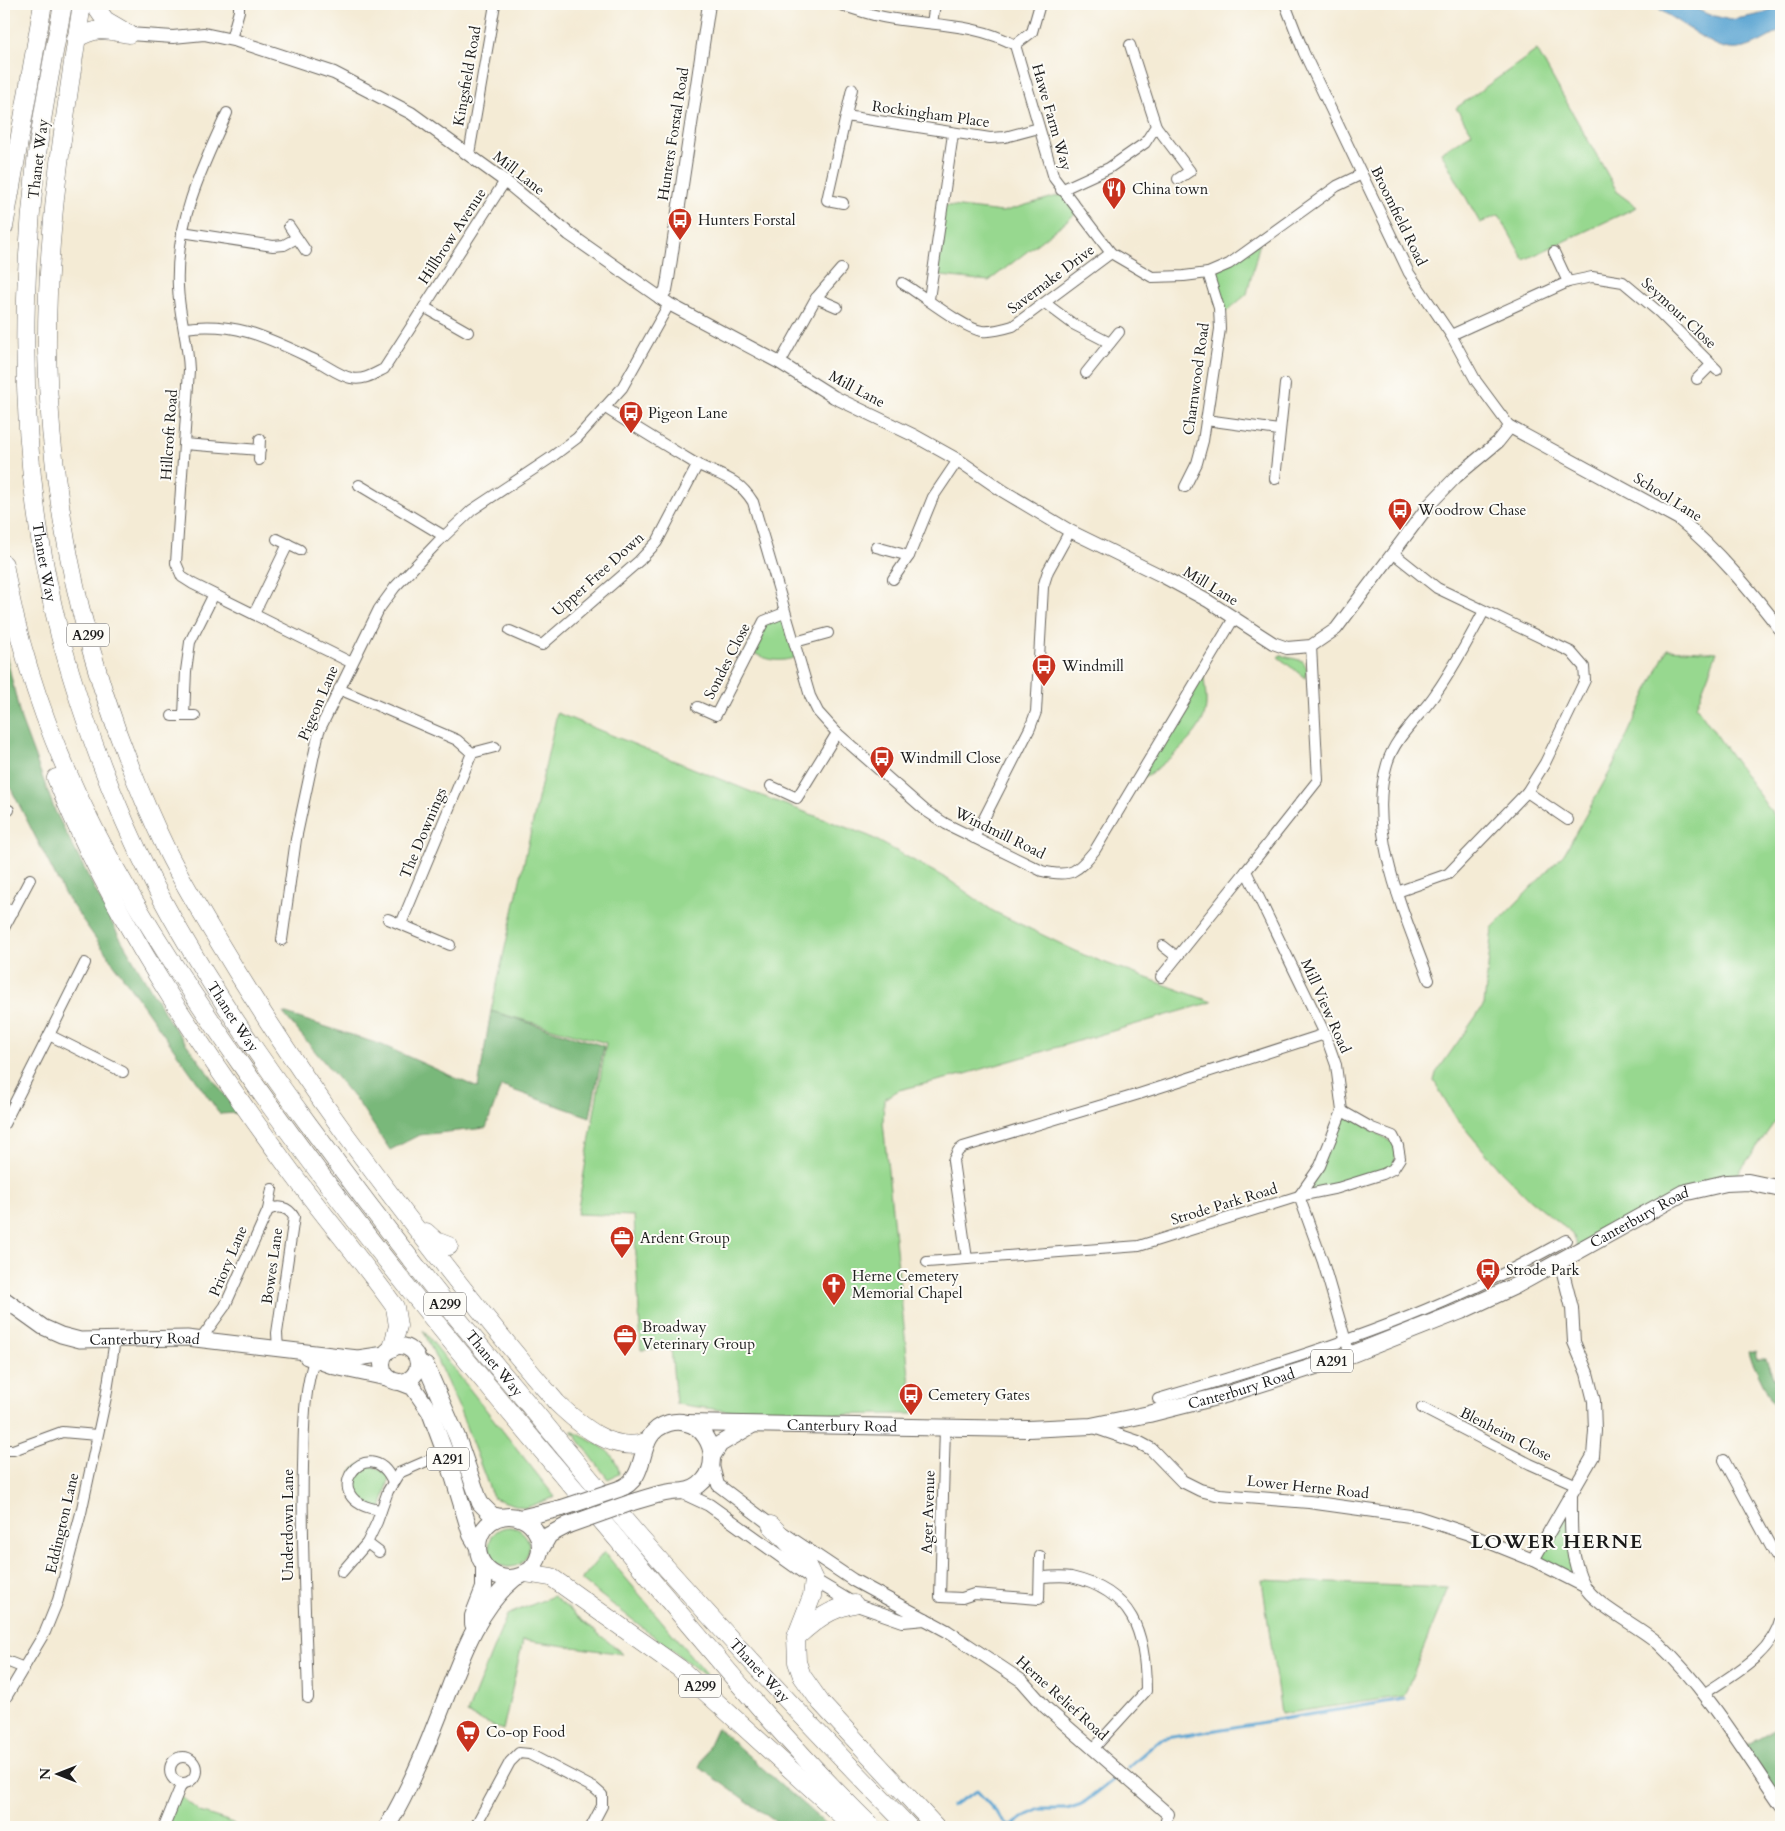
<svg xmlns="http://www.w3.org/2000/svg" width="1785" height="1831" viewBox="0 0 1785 1831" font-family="Cardo,serif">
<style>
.green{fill:#97d88f;stroke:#5a7a56}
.forest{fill:#79b87a;stroke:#4a6a4b}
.water{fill:#5aa4d2;stroke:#3b6077}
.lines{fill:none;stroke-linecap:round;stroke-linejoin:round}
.stream{stroke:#5aa4d2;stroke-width:3}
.minor-casing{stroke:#68645d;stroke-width:12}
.tertiary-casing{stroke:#68645d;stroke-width:14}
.secondary-casing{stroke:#68645d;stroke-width:17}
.primary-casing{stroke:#68645d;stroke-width:18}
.trunk-casing{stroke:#68645d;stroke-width:19}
.minor{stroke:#fff;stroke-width:10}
.tertiary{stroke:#fff;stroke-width:12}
.secondary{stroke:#fff;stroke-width:15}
.primary{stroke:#fff;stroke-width:16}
.trunk{stroke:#fff;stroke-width:18}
.primary-bridge-casing{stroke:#68645d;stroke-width:18;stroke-linecap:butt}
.primary-bridge{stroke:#fff;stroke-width:16}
.labels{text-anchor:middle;stroke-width:4;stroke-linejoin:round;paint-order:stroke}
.shield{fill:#fdfcf7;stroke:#605f5e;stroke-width:1}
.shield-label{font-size:14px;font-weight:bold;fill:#1c1c1c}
.street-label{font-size:15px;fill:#1c1c1c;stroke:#fdfcf7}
.poi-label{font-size:15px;fill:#1c1c1c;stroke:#fdfcf7;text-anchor:start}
.district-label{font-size:20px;font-weight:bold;letter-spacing:1px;fill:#1c1c1c;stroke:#fdfcf7}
</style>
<rect width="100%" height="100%" fill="#fdfcf7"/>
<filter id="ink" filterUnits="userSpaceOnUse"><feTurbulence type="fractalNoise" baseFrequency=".02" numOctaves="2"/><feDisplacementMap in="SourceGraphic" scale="10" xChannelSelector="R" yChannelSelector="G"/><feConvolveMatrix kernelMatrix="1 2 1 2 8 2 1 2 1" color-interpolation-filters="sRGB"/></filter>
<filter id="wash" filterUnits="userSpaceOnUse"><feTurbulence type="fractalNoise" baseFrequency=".0096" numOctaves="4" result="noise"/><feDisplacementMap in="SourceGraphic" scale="20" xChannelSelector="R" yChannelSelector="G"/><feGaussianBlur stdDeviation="1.12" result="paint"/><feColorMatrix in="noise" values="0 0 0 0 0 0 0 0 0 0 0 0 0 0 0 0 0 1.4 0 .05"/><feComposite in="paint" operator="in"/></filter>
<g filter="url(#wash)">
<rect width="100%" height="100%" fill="#f4ebd5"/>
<g class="green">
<polygon points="1537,50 1618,193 1637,207 1524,260 1499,215 1480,223 1441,152 1472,133 1456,108"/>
<polygon points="1064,194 1078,212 989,281 932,275 943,205 1002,212"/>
<polygon points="1260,242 1247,294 1220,317 1208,273"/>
<path d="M784,613L799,656C779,664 767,660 749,651L764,621Z"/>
<polygon points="1667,649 1717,652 1696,706 1781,826 1781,1113 1737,1175 1706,1186 1579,1251 1573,1234 1529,1199 1501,1171 1456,1118 1434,1081 1436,1073 1484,1005 1492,928 1564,854 1613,766"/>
<polygon points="1280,655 1303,661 1307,669 1305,678 1278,657"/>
<path d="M1203,670C1204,684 1208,699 1205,713C1199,740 1155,770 1134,785Z"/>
<polygon points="557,713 754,793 869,836 949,880 993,911 1084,955 1212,1002 962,1075 899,1090 884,1099 883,1122 913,1414 758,1415 676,1404 671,1348 641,1350 634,1216 577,1214 606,1043 491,1011"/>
<polygon points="1342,1111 1398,1146 1393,1169 1299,1196"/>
<polygon points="423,1330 555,1497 525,1508 493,1498 459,1408"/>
<path d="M572,1431C591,1441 618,1450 619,1474L608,1479Z"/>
<polygon points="365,1461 390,1476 381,1510 354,1501 351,1471"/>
<polygon points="1571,1496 1584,1586 1533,1560"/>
<circle cx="509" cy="1547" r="20"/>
<polygon points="604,1552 712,1681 581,1580"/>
<polygon points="1262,1580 1448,1588 1404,1696 1281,1714"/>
<polygon points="553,1596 623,1654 523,1640 503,1730 467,1714 507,1615"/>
<polygon points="178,1794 200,1812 231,1822 238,1827 164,1827"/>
</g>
<g class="forest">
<polygon points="4,645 21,720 55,811 115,929 170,1022 238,1113 220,1114 65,895 4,775"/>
<polygon points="491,1011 604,1046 590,1117 501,1086 486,1128 419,1135 390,1150 360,1105 283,1013 382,1045 478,1088"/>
<polygon points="1757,1351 1757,1359 1766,1359 1773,1377 1781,1381 1781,1421 1750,1356 1749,1352"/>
<polygon points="1781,1726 1781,1812 1737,1750"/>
<polygon points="717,1728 829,1827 783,1827 699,1767"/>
</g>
<path class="water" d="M1653,4H1686L1707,14L1730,20L1757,15L1781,6V30C1738,56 1729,56 1688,28C1676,20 1663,13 1653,4Z"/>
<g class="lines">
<g class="stream">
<polyline points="1128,1767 1161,1739 1404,1699"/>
<polyline points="951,1806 977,1791 1010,1827 1027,1815 1040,1809 1067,1809 1082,1804 1113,1780"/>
</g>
</g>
</g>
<g filter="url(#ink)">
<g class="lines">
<defs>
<g id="minor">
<path d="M839,4C853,9 868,14 883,17C928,26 974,22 1015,45L1054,178L1111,253L1152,277L1184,276L1208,273L1229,264L1337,186L1362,174"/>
<polyline points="1285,4 1304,53 1409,273 1451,335 1476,381 1510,427"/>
<polyline points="932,23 935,4"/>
<polyline points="231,39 239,11 239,4"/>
<polyline points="1015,45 1032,32 1040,4"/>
<path d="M227,113C201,169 175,224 178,287C179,315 188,341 189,370L176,563L182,577L193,584L352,663"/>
<polyline points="846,116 990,138 1005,137 1039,128"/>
<polyline points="1156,126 1190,171 1178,179"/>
<polyline points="469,154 495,4"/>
<polyline points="1061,190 1109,168 1145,143 1156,126 1130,45"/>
<polyline points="843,203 827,200 852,89"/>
<polyline points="289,226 306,251"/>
<polyline points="182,232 273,246 284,245 297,238"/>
<polyline points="1554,252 1568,282"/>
<path d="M902,283C921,294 964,329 982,331C992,332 1003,329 1013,326L1111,253"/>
<polyline points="816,298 837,307"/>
<polyline points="929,299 953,134"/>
<polyline points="1045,303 1073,324 1110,343"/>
<polyline points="424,307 468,332"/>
<path d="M185,328C238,321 270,339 317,361C327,366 340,376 351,378C363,381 374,374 384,369L505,181"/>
<polyline points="1451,335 1568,282 1592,277 1623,282 1660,313 1717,370"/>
<polyline points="780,363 816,298 841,269"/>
<polyline points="1086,373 1119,332"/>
<polyline points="1697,379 1711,365"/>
<path d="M604,407C633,426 663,444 693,462C718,476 737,476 753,502L810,696L818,712L837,733L926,811L946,824L1042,871C1071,878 1077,872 1095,850L1234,618"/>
<polyline points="1206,420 1279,430"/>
<polyline points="184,444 260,450"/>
<polyline points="259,460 260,439"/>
<polyline points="1275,479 1285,384"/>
<polyline points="359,485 444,536"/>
<polyline points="1185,487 1197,463 1203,441 1220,329 1219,308 1208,273"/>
<polyline points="277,539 300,550"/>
<polyline points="876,547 909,556"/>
<polyline points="1393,553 1437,588 1571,652 1584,667 1585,680 1545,763 1527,792 1448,874 1397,892"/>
<polyline points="893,579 909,556 933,497 958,460"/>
<polyline points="254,614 288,544"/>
<polyline points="510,631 542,645 639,561 657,542 698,464"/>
<polyline points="795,642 828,633"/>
<polyline points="1311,646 1318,780 1246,871 1325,1034 1336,1065 1342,1111 1320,1166 1299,1196 1323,1262 1350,1355"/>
<polyline points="339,689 457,740 472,753 401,924"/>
<polyline points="698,707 716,715 764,621 784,613"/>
<polyline points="172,716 195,716"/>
<polyline points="184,716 186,671 190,642 213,596"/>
<polyline points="472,753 495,747"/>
<polyline points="771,786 797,798 837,733"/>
<polyline points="1527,792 1568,820"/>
<polyline points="4,812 9,810"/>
<polyline points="974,838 1030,728 1036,712 1043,587 1048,571 1070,531"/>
<polyline points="4,907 13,912"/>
<polyline points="388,919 450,945"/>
<polyline points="4,928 30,879"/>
<polyline points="282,940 296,839 319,731 379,609 395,587 438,542 472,510 549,459 577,438 622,388 669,304"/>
<polyline points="1163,946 1177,957"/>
<polyline points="1161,977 1246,871"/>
<path d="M1429,980C1406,917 1366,832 1387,764C1395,736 1421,716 1436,693C1455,666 1469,639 1484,611"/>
<polyline points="49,1035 85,963"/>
<polyline points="4,1124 49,1035 123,1072"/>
<path d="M268,1210C279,1205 288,1207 294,1217L277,1333L278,1350"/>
<polyline points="967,1259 953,1161 958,1151 963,1147 1139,1094 1325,1034"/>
<polyline points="927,1262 1139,1246 1299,1196 1338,1188 1383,1174 1393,1169 1400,1158 1398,1146 1393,1136 1372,1128 1342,1111"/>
<polyline points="201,1339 225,1306 268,1210 272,1189"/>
<path d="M1158,1399C1260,1369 1362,1339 1459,1295C1495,1279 1531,1259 1566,1240"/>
<polyline points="1422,1408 1530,1464 1577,1485"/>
<polyline points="945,1428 940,1597 962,1598 974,1594 1039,1599 1040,1556"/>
<polyline points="4,1450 13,1450 62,1432 97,1435"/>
<polyline points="1724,1460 1778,1560 1781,1575"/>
<path d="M381,1510C311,1501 369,1428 393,1482"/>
<polyline points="367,1543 379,1552"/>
<polyline points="342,1572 367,1543 377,1522 388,1491 399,1473 445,1453"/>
<path d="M1040,1577C1050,1577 1061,1575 1071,1577C1133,1591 1146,1632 1146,1691L1094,1748"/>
<polyline points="4,1660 24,1668"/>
<path d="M1704,1694C1734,1673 1772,1655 1781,1617"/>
<path d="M308,1698C306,1621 301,1544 303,1466C304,1428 303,1391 316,1354"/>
<polyline points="4,1701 45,1632 58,1600 81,1513 106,1397 115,1340"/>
<circle cx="183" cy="1770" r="13"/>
<polyline points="476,1825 510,1762 519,1753 529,1754 594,1788 602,1795 602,1806 591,1827"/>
<polyline points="164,1827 182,1783"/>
<polyline points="1164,1827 1168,1814"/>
</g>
<g id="tertiary">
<path d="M129,34L173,37L204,34L237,41L334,73L411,113L505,181L569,234L669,304L780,363L834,397L915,436L958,460L1003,491L1070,531L1160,575L1208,601L1273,643L1287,648L1311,646L1336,629L1429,505L1456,477L1498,442L1510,427L1679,519C1718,551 1750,590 1781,630"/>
<polyline points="660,298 666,290 668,279 709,4"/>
<polyline points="1091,1426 1138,1442 1151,1449 1182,1481 1200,1490 1220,1495 1309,1502 1417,1517 1466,1533 1533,1560 1584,1586"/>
<polyline points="712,1462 718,1485 771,1525 853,1580 947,1631 1022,1681 1045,1707 1168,1814"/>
<polyline points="681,1492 709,1505 814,1580 854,1604 903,1621 925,1619"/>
<path d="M1571,1496C1571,1526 1569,1557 1584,1585C1594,1605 1639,1626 1658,1643C1707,1689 1743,1750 1781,1805"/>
<polyline points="1533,1560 1593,1456 1595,1431 1594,1401 1587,1373 1574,1342 1572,1308 1560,1261"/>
</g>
<g id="secondary">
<path id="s1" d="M4,1299L43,1327L61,1335L80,1340L187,1338L340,1356L358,1358L385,1354"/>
<polyline points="307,1357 335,1367 391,1379"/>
</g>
<g id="primary">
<circle cx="400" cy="1364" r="18"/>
<polyline points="418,1362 426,1366 457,1437 480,1503 492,1515 501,1517"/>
<polyline points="400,1382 413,1387 430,1412 450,1466 471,1535 478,1547"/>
<path id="s2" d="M686,1423L1028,1429L1091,1426L1149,1414L1228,1394L1350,1355L1461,1311L1515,1286L1683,1193L1726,1183L1748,1182L1781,1189"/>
<polyline points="713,1455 720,1444 752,1425"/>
<path d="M619,1489C653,1477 632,1434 669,1423C704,1413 728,1462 699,1485C690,1492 681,1491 671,1492C657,1494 643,1499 630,1503"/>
<circle cx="509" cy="1547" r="31"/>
<polyline points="520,1518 562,1508"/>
<polyline points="540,1551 549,1535 568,1525"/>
<polyline points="473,1624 473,1616 484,1588 484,1565"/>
<path d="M387,1827C407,1793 423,1757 437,1720C457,1671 473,1612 515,1578"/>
</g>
<g id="trunk">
<path id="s3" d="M63,4C53,59 41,115 35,171C18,327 21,483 60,636C83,721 114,805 154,884C198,969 252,1048 309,1125C370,1208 433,1289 498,1368C544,1422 588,1478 634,1531C723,1633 815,1731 909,1827"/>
<path d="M82,4C64,119 46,234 47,351C50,524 93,698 168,853C182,881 198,907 214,934C255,1003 299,1070 346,1135C413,1226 483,1317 557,1403C580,1425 613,1454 646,1442"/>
<polyline points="94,4 105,20 122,30"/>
<path d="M76,39C96,26 107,30 129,34"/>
<polyline points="4,227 43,4"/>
<path d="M4,564C37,759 132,907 242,1066C350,1221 471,1368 594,1512C685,1618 772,1730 872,1827"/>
<path d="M56,778C113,919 198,1044 287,1166C322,1214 361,1259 395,1307L398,1326L392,1348"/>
<polyline points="426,1232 436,1241 449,1246"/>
<polyline points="771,1525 804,1559 814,1580 812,1596 796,1637 797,1662 802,1676 821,1703 936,1827"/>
<polyline points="526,1573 551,1577 679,1668 854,1827"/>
<path d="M799,1635C817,1619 830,1609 854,1604"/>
</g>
</defs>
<use href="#minor" class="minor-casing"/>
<use href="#tertiary" class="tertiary-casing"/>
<use href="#secondary" class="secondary-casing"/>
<use href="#primary" class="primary-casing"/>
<use href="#trunk" class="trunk-casing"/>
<use href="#minor" class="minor"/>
<use href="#tertiary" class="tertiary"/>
<use href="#secondary" class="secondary"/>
<use href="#primary" class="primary"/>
<use href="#trunk" class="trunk"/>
<defs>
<g id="primary-bridge">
<polyline points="562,1508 619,1489"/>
<polyline points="568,1525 630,1503"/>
</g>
</defs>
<use href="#primary-bridge" class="primary-bridge-casing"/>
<use href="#primary-bridge" class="primary-bridge"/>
</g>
</g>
<defs>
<symbol id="restaurant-pin" viewBox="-11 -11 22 30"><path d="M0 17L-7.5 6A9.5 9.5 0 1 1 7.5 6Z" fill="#c8321e" stroke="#fdfcf7"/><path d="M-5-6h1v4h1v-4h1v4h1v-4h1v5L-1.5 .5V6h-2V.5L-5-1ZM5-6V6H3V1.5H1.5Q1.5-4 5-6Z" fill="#fff"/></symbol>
<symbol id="bus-pin" viewBox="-11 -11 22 30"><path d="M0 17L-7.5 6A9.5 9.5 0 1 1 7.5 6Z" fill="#c8321e" stroke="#fdfcf7"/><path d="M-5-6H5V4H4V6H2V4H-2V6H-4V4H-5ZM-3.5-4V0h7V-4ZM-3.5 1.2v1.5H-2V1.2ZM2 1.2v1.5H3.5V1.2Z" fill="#fff"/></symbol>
<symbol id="office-pin" viewBox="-11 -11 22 30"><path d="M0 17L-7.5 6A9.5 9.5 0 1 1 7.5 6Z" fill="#c8321e" stroke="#fdfcf7"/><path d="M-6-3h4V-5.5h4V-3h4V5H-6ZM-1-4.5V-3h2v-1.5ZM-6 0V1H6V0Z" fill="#fff"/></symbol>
<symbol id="church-pin" viewBox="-11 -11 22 30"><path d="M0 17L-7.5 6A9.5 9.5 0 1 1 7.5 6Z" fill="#c8321e" stroke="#fdfcf7"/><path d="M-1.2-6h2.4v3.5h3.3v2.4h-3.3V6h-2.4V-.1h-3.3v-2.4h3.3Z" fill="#fff"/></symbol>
<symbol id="supermarket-pin" viewBox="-11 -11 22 30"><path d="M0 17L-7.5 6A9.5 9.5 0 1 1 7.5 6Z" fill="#c8321e" stroke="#fdfcf7"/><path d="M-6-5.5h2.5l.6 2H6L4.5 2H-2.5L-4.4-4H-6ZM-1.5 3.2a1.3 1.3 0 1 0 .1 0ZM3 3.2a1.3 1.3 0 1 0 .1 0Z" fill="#fff"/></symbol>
</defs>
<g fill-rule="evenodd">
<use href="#restaurant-pin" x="1100" y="175" width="28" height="38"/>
<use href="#bus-pin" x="666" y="206" width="28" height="38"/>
<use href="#bus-pin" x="617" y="399" width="28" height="38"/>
<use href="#bus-pin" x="1386" y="496" width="28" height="38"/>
<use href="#bus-pin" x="1030" y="652" width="28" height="38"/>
<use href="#bus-pin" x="868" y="744" width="28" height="38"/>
<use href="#office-pin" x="608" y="1224" width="28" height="38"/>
<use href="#bus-pin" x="1474" y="1256" width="28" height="38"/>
<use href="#church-pin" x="820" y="1271" width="28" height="38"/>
<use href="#office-pin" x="611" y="1322" width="28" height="38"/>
<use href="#bus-pin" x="897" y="1381" width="28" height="38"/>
<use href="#supermarket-pin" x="454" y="1718" width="28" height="38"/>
</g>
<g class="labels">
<g class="shield">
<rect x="67" y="623.5" width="42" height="23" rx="4"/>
<rect x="424" y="1292.5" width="42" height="23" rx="4"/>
<rect x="1311" y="1349.5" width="42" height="23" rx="4"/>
<rect x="427" y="1447.5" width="42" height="23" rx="4"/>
<rect x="679" y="1674.5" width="42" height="23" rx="4"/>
</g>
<g class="shield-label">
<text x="88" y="640">A299</text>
<text x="445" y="1309">A299</text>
<text x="1332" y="1366">A291</text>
<text x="448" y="1464">A291</text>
<text x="700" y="1691">A299</text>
</g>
<g class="street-label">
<text transform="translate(467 76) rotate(-80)" y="5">Kingsfield Road</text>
<text transform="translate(931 114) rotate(8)" y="5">Rockingham Place</text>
<text transform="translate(1052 117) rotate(74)" y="5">Hawe Farm Way</text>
<text transform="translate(673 134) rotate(-81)" y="5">Hunters Forstal Road</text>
<text transform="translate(38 159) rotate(-83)" y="5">Thanet Way</text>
<text transform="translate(519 173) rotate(38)" y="5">Mill Lane</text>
<text transform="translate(1399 216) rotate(64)" y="5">Broomfield Road</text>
<text transform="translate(452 236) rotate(-57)" y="5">Hillbrow Avenue</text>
<text transform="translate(1051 279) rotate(-37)" y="5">Savernake Drive</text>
<text transform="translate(1679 313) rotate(43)" y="5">Seymour Close</text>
<text transform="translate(1196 379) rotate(-82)" y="5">Charnwood Road</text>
<text transform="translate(857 389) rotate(28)" y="5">Mill Lane</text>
<text transform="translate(169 435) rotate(-86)" y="5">Hillcroft Road</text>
<text transform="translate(1668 497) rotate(32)" y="5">School Lane</text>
<text dy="5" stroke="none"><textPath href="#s3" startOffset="562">Thanet Way</textPath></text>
<text transform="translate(598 574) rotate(-42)" y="5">Upper Free Down</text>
<text transform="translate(1211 586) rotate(31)" y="5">Mill Lane</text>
<text transform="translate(727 661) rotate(-63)" y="5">Sondes Close</text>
<text transform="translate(318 703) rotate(-67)" y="5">Pigeon Lane</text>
<text transform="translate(423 833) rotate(-67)" y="5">The Downings</text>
<text transform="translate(1000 833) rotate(26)" y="5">Windmill Road</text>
<text transform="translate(1326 1006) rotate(66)" y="5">Mill View Road</text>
<text dy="5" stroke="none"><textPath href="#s3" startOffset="1058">Thanet Way</textPath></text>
<text transform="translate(1224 1204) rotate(-17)" y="5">Strode Park Road</text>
<text dy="5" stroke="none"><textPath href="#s2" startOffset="995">Canterbury Road</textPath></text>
<text transform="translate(228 1261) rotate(-67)" y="5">Priory Lane</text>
<text transform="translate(272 1266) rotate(-82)" y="5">Bowes Lane</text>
<text dy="5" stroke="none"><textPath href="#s1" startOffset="152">Canterbury Road</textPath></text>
<text dy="5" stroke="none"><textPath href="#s3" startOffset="1492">Thanet Way</textPath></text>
<text dy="5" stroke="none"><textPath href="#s2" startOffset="560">Canterbury Road</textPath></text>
<text dy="5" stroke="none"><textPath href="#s2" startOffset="156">Canterbury Road</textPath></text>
<text transform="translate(1506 1434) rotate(27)" y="5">Blenheim Close</text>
<text transform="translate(1308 1487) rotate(6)" y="5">Lower Herne Road</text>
<text transform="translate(928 1512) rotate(-88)" y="5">Ager Avenue</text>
<text transform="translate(62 1523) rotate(-77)" y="5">Eddington Lane</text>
<text transform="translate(288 1525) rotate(-90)" y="5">Underdown Lane</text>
<text dy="5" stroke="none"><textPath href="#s3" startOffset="1898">Thanet Way</textPath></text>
<text transform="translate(1062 1698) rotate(42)" y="5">Herne Relief Road</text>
</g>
<g class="poi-label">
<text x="1132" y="194">China town</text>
<text x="698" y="225">Hunters Forstal</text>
<text x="648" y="418">Pigeon Lane</text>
<text x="1418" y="515">Woodrow Chase</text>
<text x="1062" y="671">Windmill</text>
<text x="900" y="763">Windmill Close</text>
<text x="640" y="1243">Ardent Group</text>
<text x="1506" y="1275">Strode Park</text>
<text x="852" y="1281">Herne Cemetery<tspan x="852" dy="17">Memorial Chapel</tspan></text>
<text x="642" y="1332">Broadway<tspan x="642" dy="17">Veterinary Group</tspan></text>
<text x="928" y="1400">Cemetery Gates</text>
<text x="486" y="1737">Co-op Food</text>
</g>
<g class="district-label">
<text x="1557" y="1548">LOWER HERNE</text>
</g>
</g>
<rect width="1785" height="1831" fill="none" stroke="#fdfcf7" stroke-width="20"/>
<g transform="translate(58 1774) rotate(270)" stroke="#fdfcf7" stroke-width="4" paint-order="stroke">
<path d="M0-4L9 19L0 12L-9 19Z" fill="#1c1c1c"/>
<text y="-8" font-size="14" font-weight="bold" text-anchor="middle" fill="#1c1c1c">N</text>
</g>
</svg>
